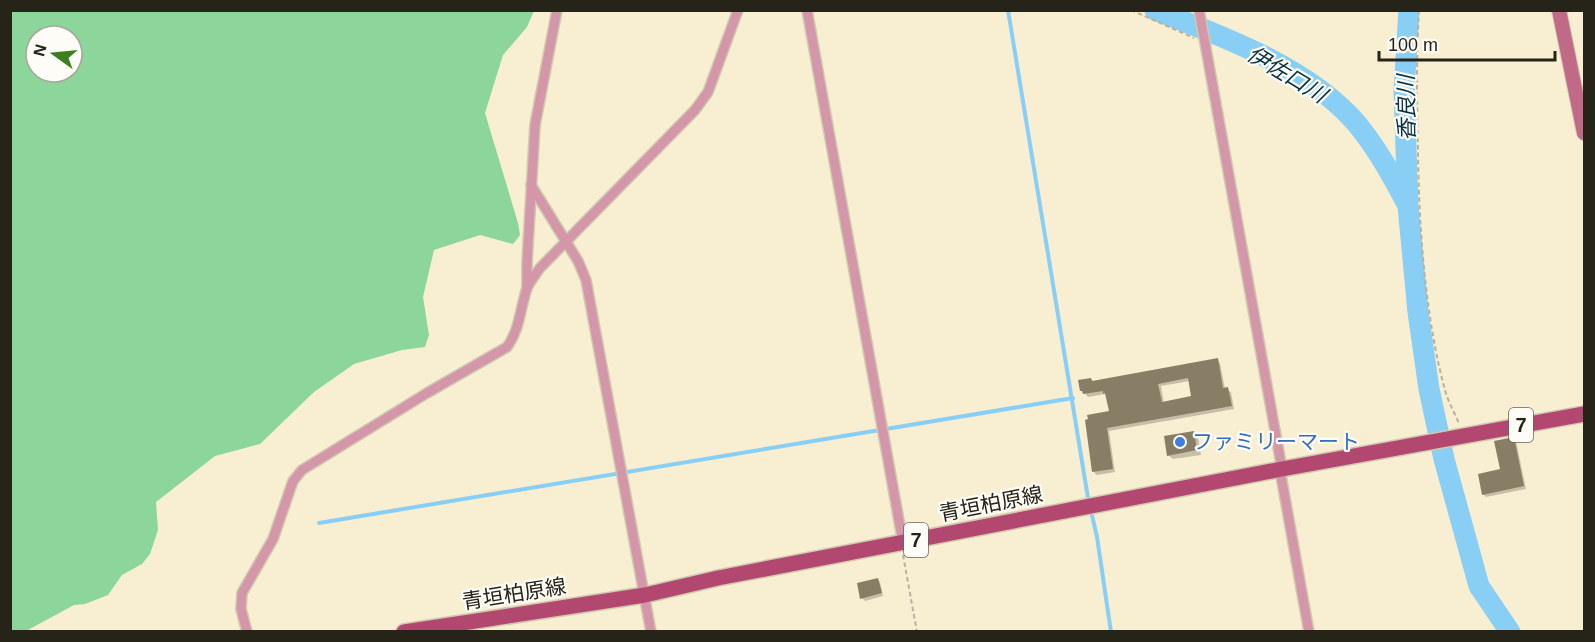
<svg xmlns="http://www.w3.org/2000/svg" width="1595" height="642" viewBox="0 0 1595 642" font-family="Arial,'Noto Sans JP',sans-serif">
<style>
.forest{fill:#8cd59b;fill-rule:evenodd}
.shadow{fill:#0003;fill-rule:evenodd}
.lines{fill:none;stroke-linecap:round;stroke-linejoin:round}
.stream{stroke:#89cef5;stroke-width:4}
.river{stroke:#89cef5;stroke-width:21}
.building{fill:#877e65;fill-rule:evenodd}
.street-casing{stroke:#d2c9b1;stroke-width:12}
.secondary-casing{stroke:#d2c9b1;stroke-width:16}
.primary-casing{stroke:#d2c9b1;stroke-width:18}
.path{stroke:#b9b19a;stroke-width:2;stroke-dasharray:4.5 3;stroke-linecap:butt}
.street{stroke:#d397a9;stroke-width:9}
.secondary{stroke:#c16a88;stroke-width:14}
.primary{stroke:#b24770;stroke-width:15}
.shop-dot{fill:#3f7fe0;stroke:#fdfcf6;stroke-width:2}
.labels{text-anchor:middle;stroke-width:4.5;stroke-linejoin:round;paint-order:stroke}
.shield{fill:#fdfcf6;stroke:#66645b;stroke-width:1.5}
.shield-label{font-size:20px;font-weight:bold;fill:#262318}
.shop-label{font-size:21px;fill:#366cbe;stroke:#fdfcf6;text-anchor:start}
.street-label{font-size:21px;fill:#262318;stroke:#fdfcf6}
.water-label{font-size:22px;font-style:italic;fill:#083245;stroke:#fdfcf6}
</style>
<rect width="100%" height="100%" fill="#f8eed2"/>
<path class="forest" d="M10,11H534L527,27L503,55L485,113L518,223L520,235L513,244L480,235L434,250L423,297L429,335L425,347L402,350L354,364L314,392L260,444L215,456L156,502L158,530L150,554L142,564L122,575L108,595L85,604L74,605L26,631H10ZM36,36H72V72H36Z"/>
<g class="shadow">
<path d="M1217,360L1220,363L1225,389L1231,392L1234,409L1109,431L1115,472L1097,475L1094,472L1111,413L1105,394L1088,397L1082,390L1091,379L1094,382ZM1190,381L1193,397L1164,403L1161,386Z"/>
<polygon points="1194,433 1198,437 1201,455 1173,459 1168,455"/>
<polygon points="1513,439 1516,441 1526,489 1486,497 1483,494 1502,471"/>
<polygon points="877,580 880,582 883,596 865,601 862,598"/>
</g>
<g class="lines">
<g class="stream">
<polyline points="1008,10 1089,504"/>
<polyline points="1091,511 1097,537 1111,632"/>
<polyline points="319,523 1073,398"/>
</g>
<g class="river">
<path d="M1155,10C1222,36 1310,68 1357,124C1377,148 1392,175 1406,202"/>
<polyline points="1409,10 1404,91 1408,206 1418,312 1429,389 1444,459 1479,586 1510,632"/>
</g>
</g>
<g class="building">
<path d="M1218,358L1223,388L1228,387L1232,406L1107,428L1113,469L1092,472L1085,420L1088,419L1087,415L1109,411L1105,393L1103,394V391L1083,394L1082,391H1080L1078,380L1091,378L1092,381ZM1188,378L1191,396L1162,402L1158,384Z"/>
<polygon points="1194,431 1197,450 1167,456 1164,436"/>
<polygon points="1514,437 1524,486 1482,495 1478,474 1500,469 1494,441"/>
<polygon points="878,578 882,593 860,599 857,583"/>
</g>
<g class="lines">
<defs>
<g id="street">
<polyline points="807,10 903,543"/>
<polyline points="1199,10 1282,469"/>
<polyline points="531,185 578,261 586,280 651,632"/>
<polyline points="527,287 527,263 535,125 557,10"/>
<polyline points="1280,470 1309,632"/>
<path d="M247,632L241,609L242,593L273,539L293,481L302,470L427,393L507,347C520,329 520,309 527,288C530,281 536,274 540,268L695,110L708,92L738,10"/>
</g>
<polyline id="secondary" points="1559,10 1584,133"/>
<polyline id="primary" points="404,632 645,595 718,578 1282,469 1584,414"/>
</defs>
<use href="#street" class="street-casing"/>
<use href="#secondary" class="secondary-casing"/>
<use href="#primary" class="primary-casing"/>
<g class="path">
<polyline points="1131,10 1194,38"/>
<path d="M1419,10C1416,58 1417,106 1418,153C1419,228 1425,317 1445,390C1448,402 1455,413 1459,424"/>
<polyline points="903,555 917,632"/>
</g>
<use href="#street" class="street"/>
<use href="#secondary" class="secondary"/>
<use href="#primary" class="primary"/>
</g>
<circle class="shop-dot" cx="1180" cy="442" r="6"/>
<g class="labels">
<g class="shield">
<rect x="1509" y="408" width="24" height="34" rx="4.5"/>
<rect x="904" y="523" width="24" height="34" rx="4.5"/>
</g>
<g class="shield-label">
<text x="1521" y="432">7</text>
<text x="916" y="547">7</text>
</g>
<g class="shop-label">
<text x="1192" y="449">ファミリーマート</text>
</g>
<g class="street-label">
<text transform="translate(991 504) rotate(-11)" y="7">青垣柏原線</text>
<text transform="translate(514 594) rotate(-9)" y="7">青垣柏原線</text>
</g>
<g class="water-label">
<text transform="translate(1287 74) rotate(31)" y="8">伊佐口川</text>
<text transform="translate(1406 108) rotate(-91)" y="8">香良川</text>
</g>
</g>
<rect width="1595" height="642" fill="none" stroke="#262318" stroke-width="24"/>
<g transform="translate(54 54) rotate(285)"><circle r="28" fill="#fdfcf6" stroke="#a7a59d" stroke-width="1.5"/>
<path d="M0-4.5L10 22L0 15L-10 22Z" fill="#3c7f21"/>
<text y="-9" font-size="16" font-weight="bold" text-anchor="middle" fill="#262318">N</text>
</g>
<path d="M1379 51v9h176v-9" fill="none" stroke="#262318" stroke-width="3"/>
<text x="1388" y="51" font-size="18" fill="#262318" stroke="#fdfcf6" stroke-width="4.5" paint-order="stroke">100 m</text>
</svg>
